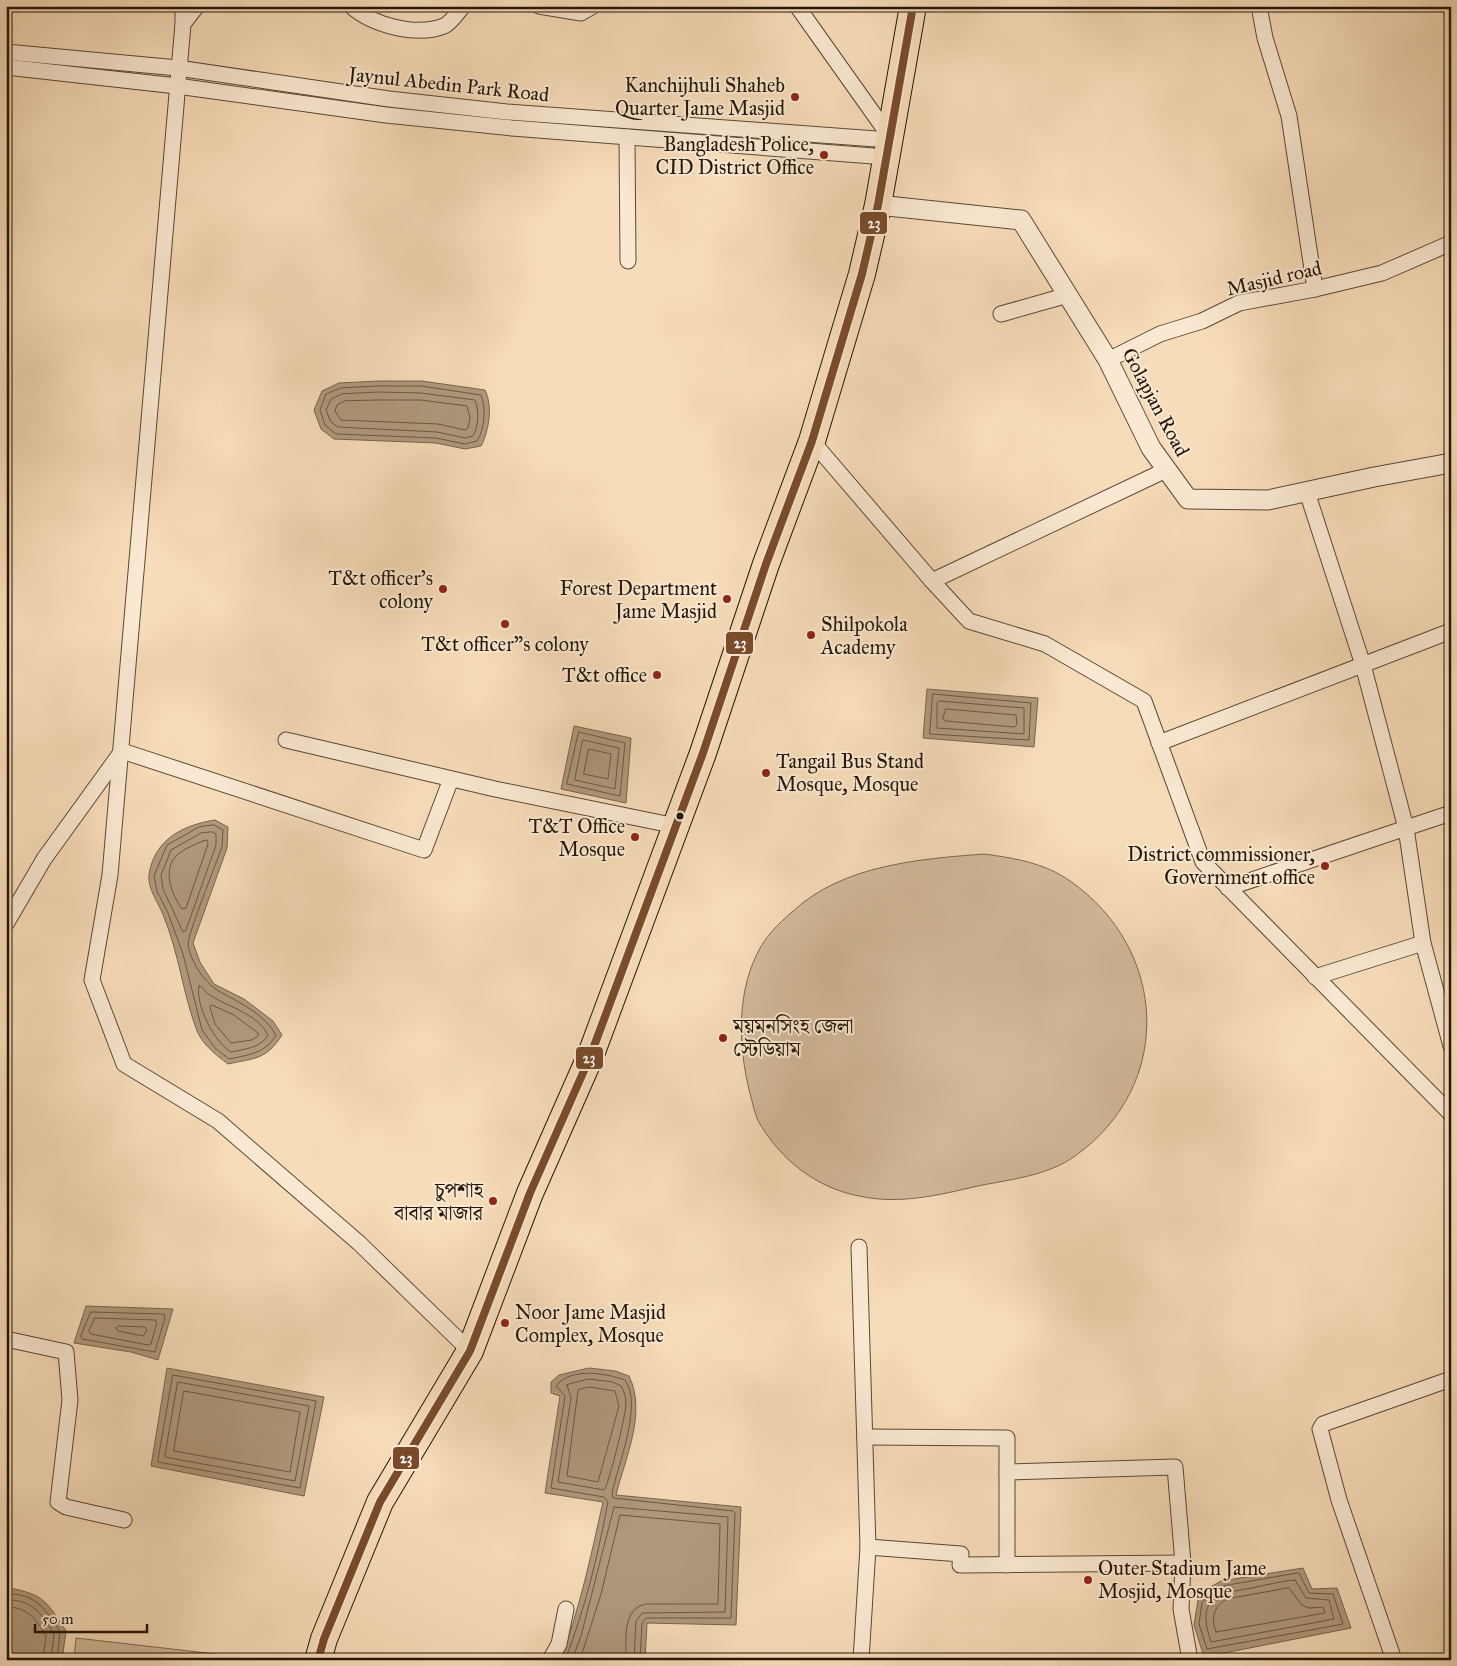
<svg xmlns="http://www.w3.org/2000/svg" width="1457" height="1666" viewBox="0 0 1457 1666" font-family="'IM FELL Great Primer','Noto Serif Bengali',serif">
<style>
.green{fill:#d3ba9b;stroke:#7c6851}
.water{fill:#af997c;stroke:#77654d}
.lines{fill:none;stroke-linecap:round;stroke-linejoin:round}
.shore{stroke:#6a5842;stroke-width:1}
.minor-casing{stroke:#594834;stroke-width:17}
.tertiary-casing{stroke:#594834;stroke-width:21}
.trunk-casing{stroke:#241607;stroke-width:28}
.minor{stroke:#fae8d2;stroke-width:15}
.tertiary{stroke:#fae8d2;stroke-width:19}
.trunk{stroke:#f7dcb9;stroke-width:26}
.bus-1-casing{stroke:#fae8d2;stroke-width:11}
.bus-1{stroke:#7a4b2a;stroke-width:8}
.poi-dot{fill:#8f2418;stroke:#fae8d2;stroke-width:2}
.bus-dot{fill:#241607;stroke:#fae8d2;stroke-width:2}
.labels{text-anchor:middle;stroke-width:4;stroke-linejoin:round;paint-order:stroke}
.street-label{font-size:20px;fill:#241607;stroke:#fae8d2}
.poi-label{font-size:20px;fill:#241607;stroke:#fae8d2;text-anchor:end}
.line-badge{stroke:#fae8d2;stroke-width:2}
.badge-label{font-size:14px;text-anchor:middle;font-weight:bold;fill:#fff}
</style>
<rect width="100%" height="100%" fill="#f7dcb9"/>
<filter id="stains"><feTurbulence type="fractalNoise" baseFrequency=".004" numOctaves="4"/><feColorMatrix values="0 0 0 0 .2 0 0 0 0 .09 0 0 0 0 .02 0 0 0 .5 -.17"/></filter>
<radialGradient id="worn" r=".72"><stop offset=".6" stop-color="#630" stop-opacity="0"/><stop offset="1" stop-color="#630" stop-opacity=".3"/></radialGradient>
<g class="green">
<path d="M984,854C1014,858 1045,863 1070,881C1168,949 1175,1085 1075,1156C1047,1176 1012,1179 978,1186C939,1195 899,1205 859,1196C817,1188 782,1161 760,1124C756,1118 754,1109 752,1101C739,1055 735,998 757,954C765,937 778,924 792,912C842,865 919,859 984,854Z"/>
<polygon points="76,1638 268,1660 74,1660"/>
</g>
<g class="water">
<path d="M378,381H422L485,390C493,406 489,431 481,446L465,449L436,443L334,439L321,429L314,410L322,391L339,383Z"/>
<polygon points="927,689 1038,698 1034,747 923,738"/>
<polygon points="574,726 631,738 626,803 561,789"/>
<path d="M215,820L228,827L227,848L193,943L200,962L214,984L244,999L273,1021L282,1035C266,1060 255,1058 228,1064C216,1055 203,1045 197,1031C183,994 179,954 164,917C159,903 147,889 149,874C155,839 183,825 215,820Z"/>
<polygon points="86,1306 173,1309 158,1360 131,1352 74,1343"/>
<polygon points="167,1368 324,1397 304,1496 151,1466"/>
<path d="M589,1368L615,1371L629,1376C647,1413 625,1458 616,1495L741,1507L736,1625L647,1623L645,1660H560C580,1609 591,1555 603,1502L545,1493L560,1396L551,1393V1382L559,1375Z"/>
<polygon points="1303,1568 1312,1589 1337,1588 1351,1628 1204,1657 1194,1625 1198,1600 1207,1589 1221,1581"/>
<path d="M10,1588C46,1595 47,1603 66,1631L62,1660H6V1589Z"/>
</g>
<g class="lines">
<g class="shore">
<path d="M378,386H421L481,395C486,407 485,429 477,441L465,444L436,438L336,434L325,425L320,410L326,394L341,388Z"/>
<path d="M378,392L421,393L475,400C479,409 479,427 473,436L465,438L437,432L338,427L331,422L326,410L331,399L342,394Z"/>
<polygon points="378,400 421,400 467,406 470,418 468,428 465,430 438,424 341,420 335,411 337,405 344,401"/>
<polygon points="933,694 1031,703 1029,740 930,734"/>
<polygon points="939,701 1024,708 1024,734 937,728 937,703"/>
<polygon points="946,709 1016,715 1017,725 1014,727 946,721 943,719"/>
<polygon points="579,732 625,743 620,796 567,784"/>
<polygon points="583,740 619,748 615,789 575,780"/>
<polygon points="589,749 611,754 608,779 584,774"/>
<path d="M214,825L223,830L222,847C217,861 187,936 188,945C191,963 206,985 222,993C241,1003 265,1015 276,1035C266,1053 248,1055 229,1059L215,1048L202,1030L183,954L168,913L157,891L154,876L167,845L199,827Z"/>
<polygon points="212,832 216,834 216,845 186,930 183,932 163,889 161,875 171,850 201,833"/>
<path d="M203,841L207,840L208,844L186,908L182,909C172,895 161,869 178,854C185,848 195,845 203,841Z"/>
<path d="M199,986C204,987 203,990 207,993C226,1007 256,1012 268,1035C261,1048 245,1049 231,1052C214,1042 195,1004 199,986Z"/>
<polygon points="212,1005 234,1015 258,1033 258,1036 252,1040 231,1043 215,1024 210,1007"/>
<polygon points="91,1312 164,1314 165,1317 155,1352 82,1339 81,1336"/>
<polygon points="95,1318 155,1320 157,1322 151,1344 148,1345 91,1334 89,1331"/>
<polygon points="119,1326 145,1327 147,1330 143,1336 118,1331 116,1328"/>
<polygon points="173,1375 316,1401 300,1488 158,1462"/>
<path d="M589,1379L613,1382L621,1386C624,1391 626,1397 626,1404C626,1414 609,1484 604,1490L558,1482L571,1398L567,1385Z"/>
<polygon points="178,1382 309,1406 295,1481 165,1457"/>
<polygon points="589,1387 615,1391 619,1406 598,1482 567,1476 578,1390"/>
<polygon points="184,1391 300,1412 290,1472 174,1451"/>
<polygon points="1299,1573 1309,1593 1333,1594 1343,1624 1207,1649 1199,1624 1202,1603 1210,1593 1223,1586"/>
<path d="M1295,1580L1306,1598L1329,1600L1334,1619L1211,1642C1196,1598 1215,1594 1252,1588C1266,1585 1281,1581 1295,1580Z"/>
<path d="M1289,1588L1302,1605L1309,1608L1323,1607L1325,1613L1216,1632C1211,1618 1213,1607 1227,1599Z"/>
<path d="M6,1594C35,1592 47,1611 60,1632L57,1660"/>
<path d="M6,1600C32,1599 42,1614 54,1634L51,1660"/>
<path d="M6,1607C28,1607 36,1619 46,1636L43,1660"/>
<path d="M565,1660C585,1610 598,1555 608,1502L604,1497L551,1488L565,1396L556,1386C571,1367 605,1373 625,1380C643,1405 618,1464 612,1493L613,1498L733,1511L735,1513L731,1618H646L642,1623L640,1660"/>
<polyline points="572,1660 581,1636 614,1507 728,1517 725,1612 642,1613 636,1621 634,1660"/>
<path d="M580,1660L601,1594L620,1515L720,1524L718,1604H647C622,1607 626,1640 626,1660"/>
</g>
<defs>
<g id="minor">
<polyline points="183,6 183,24 110,875 92,980 124,1064 218,1121 359,1243 470,1351"/>
<path d="M351,6C372,25 416,37 444,26C451,23 458,12 463,6"/>
<polyline points="539,6 581,13 593,6"/>
<polyline points="797,6 890,137"/>
<polyline points="1259,6 1265,38 1289,116 1315,289"/>
<polyline points="183,24 197,6"/>
<polyline points="6,52 178,68 389,99 507,112 890,140"/>
<polyline points="6,67 177,86 386,115 512,128 886,157"/>
<polyline points="627,137 628,261"/>
<polyline points="1001,314 1068,295"/>
<polyline points="1108,360 1160,334 1202,321 1239,303 1315,289 1382,273 1451,243"/>
<polyline points="812,441 932,581"/>
<polyline points="1166,470 932,581 969,621 1045,644 1144,701 1203,862 1451,1114"/>
<polyline points="286,740 495,789 676,826"/>
<polyline points="1159,743 1451,631"/>
<polyline points="1228,888 1406,828 1363,665 1307,492"/>
<polyline points="6,924 44,859 122,751 424,850 451,779"/>
<polyline points="1423,943 1451,1046"/>
<polyline points="1315,977 1423,943 1406,828 1451,813"/>
<polyline points="859,1247 868,1547 861,1660"/>
<polyline points="6,1339 66,1352 70,1400 58,1502 66,1507 124,1520"/>
<polyline points="865,1437 1007,1438 1007,1565"/>
<polyline points="1007,1472 1175,1467 1183,1563 1181,1609 1190,1660"/>
<polyline points="868,1547 961,1554 960,1565 1183,1563"/>
<polyline points="550,1660 559,1644 566,1609"/>
<polyline points="1394,1660 1339,1500 1320,1429 1323,1424 1451,1379"/>
</g>
<polyline id="tertiary" points="878,205 1021,220 1108,360 1151,448 1188,499 1268,500 1374,477 1451,463"/>
<polyline id="trunk" points="318,1660 324,1639 380,1502 470,1351 530,1193 590,1057 703,753 766,564 812,441 862,274 878,205 913,6"/>
</defs>
<use href="#minor" class="minor-casing"/>
<use href="#tertiary" class="tertiary-casing"/>
<use href="#trunk" class="trunk-casing"/>
<use href="#minor" class="minor"/>
<use href="#tertiary" class="tertiary"/>
<use href="#trunk" class="trunk"/>
<defs>
<polyline id="bus-1" points="318,1660 324,1639 380,1502 470,1351 530,1193 590,1057 703,753 766,564 812,441 862,274 878,205 913,6"/>
</defs>
<use href="#bus-1" class="bus-1-casing"/>
<use href="#bus-1" class="bus-1"/>
</g>
<g class="poi-dot">
<circle cx="795" cy="97" r="5"/>
<circle cx="824" cy="155" r="5"/>
<circle cx="443" cy="589" r="5"/>
<circle cx="727" cy="599" r="5"/>
<circle cx="505" cy="624" r="5"/>
<circle cx="811" cy="635" r="5"/>
<circle cx="657" cy="675" r="5"/>
<circle cx="766" cy="773" r="5"/>
<circle cx="635" cy="837" r="5"/>
<circle cx="1325" cy="866" r="5"/>
<circle cx="723" cy="1038" r="5"/>
<circle cx="493" cy="1201" r="5"/>
<circle cx="505" cy="1323" r="5"/>
<circle cx="1088" cy="1580" r="5"/>
</g>
<circle class="bus-dot" cx="680" cy="816" r="4.5"/>
<g class="labels">
<g class="street-label">
<text transform="translate(449 84) rotate(6)" y="7">Jaynul Abedin Park Road</text>
<text transform="translate(1274 278) rotate(-13)" y="7">Masjid road</text>
<text transform="translate(1156 402) rotate(62)" y="7">Golapjan Road</text>
</g>
<g class="poi-label">
<text x="785" y="92">Kanchijhuli Shaheb<tspan x="785" dy="23">Quarter Jame Masjid</tspan></text>
<text x="814" y="151">Bangladesh Police,<tspan x="814" dy="23">CID District Office</tspan></text>
<text x="433" y="585">T&amp;t officer's<tspan x="433" dy="23">colony</tspan></text>
<text x="717" y="595">Forest Department<tspan x="717" dy="23">Jame Masjid</tspan></text>
<text x="821" y="631" text-anchor="start">Shilpokola<tspan x="821" dy="23">Academy</tspan></text>
<text x="505" y="651" text-anchor="middle">T&amp;t officer"s colony</text>
<text x="647" y="682">T&amp;t office</text>
<text x="776" y="768" text-anchor="start">Tangail Bus Stand<tspan x="776" dy="23">Mosque, Mosque</tspan></text>
<text x="625" y="833">T&amp;T Office<tspan x="625" dy="23">Mosque</tspan></text>
<text x="1315" y="861">District commissioner,<tspan x="1315" dy="23">Government office</tspan></text>
<text x="733" y="1033" text-anchor="start">ময়মনসিংহ জেলা<tspan x="733" dy="23">স্টেডিয়াম</tspan></text>
<text x="483" y="1197">চুপশাহ<tspan x="483" dy="23">বাবার মাজার</tspan></text>
<text x="515" y="1319" text-anchor="start">Noor Jame Masjid<tspan x="515" dy="23">Complex, Mosque</tspan></text>
<text x="1098" y="1575" text-anchor="start">Outer Stadium Jame<tspan x="1098" dy="23">Mosjid, Mosque</tspan></text>
</g>
</g>
<g class="line-badge">
<rect x="859" y="211" width="29" height="24" rx="5" fill="#7a4b2a"/>
<rect x="725" y="631" width="29" height="24" rx="5" fill="#7a4b2a"/>
<rect x="575" y="1046" width="29" height="24" rx="5" fill="#7a4b2a"/>
<rect x="392" y="1446" width="28" height="24" rx="5" fill="#7a4b2a"/>
</g>
<g class="badge-label">
<text x="874" y="228">23</text>
<text x="740" y="648">23</text>
<text x="589" y="1063">23</text>
<text x="406" y="1463">23</text>
</g>
<rect width="1457" height="1666" fill="none" stroke="#f7dcb9" stroke-width="25"/>
<rect x="8" y="8" width="1442" height="1651" fill="none" stroke="#241607" stroke-width="2.5"/>
<rect x="12" y="12" width="1432" height="1641" fill="none" stroke="#241607"/>
<path d="M35 1624v8h112v-8" fill="none" stroke="#241607" stroke-width="2.5"/>
<text x="42" y="1624" font-size="15" fill="#241607" stroke="#fae8d2" stroke-width="4" paint-order="stroke">50 m</text>
<rect width="100%" height="100%" filter="url(#stains)"/>
<rect width="100%" height="100%" fill="url(#worn)"/>
</svg>
